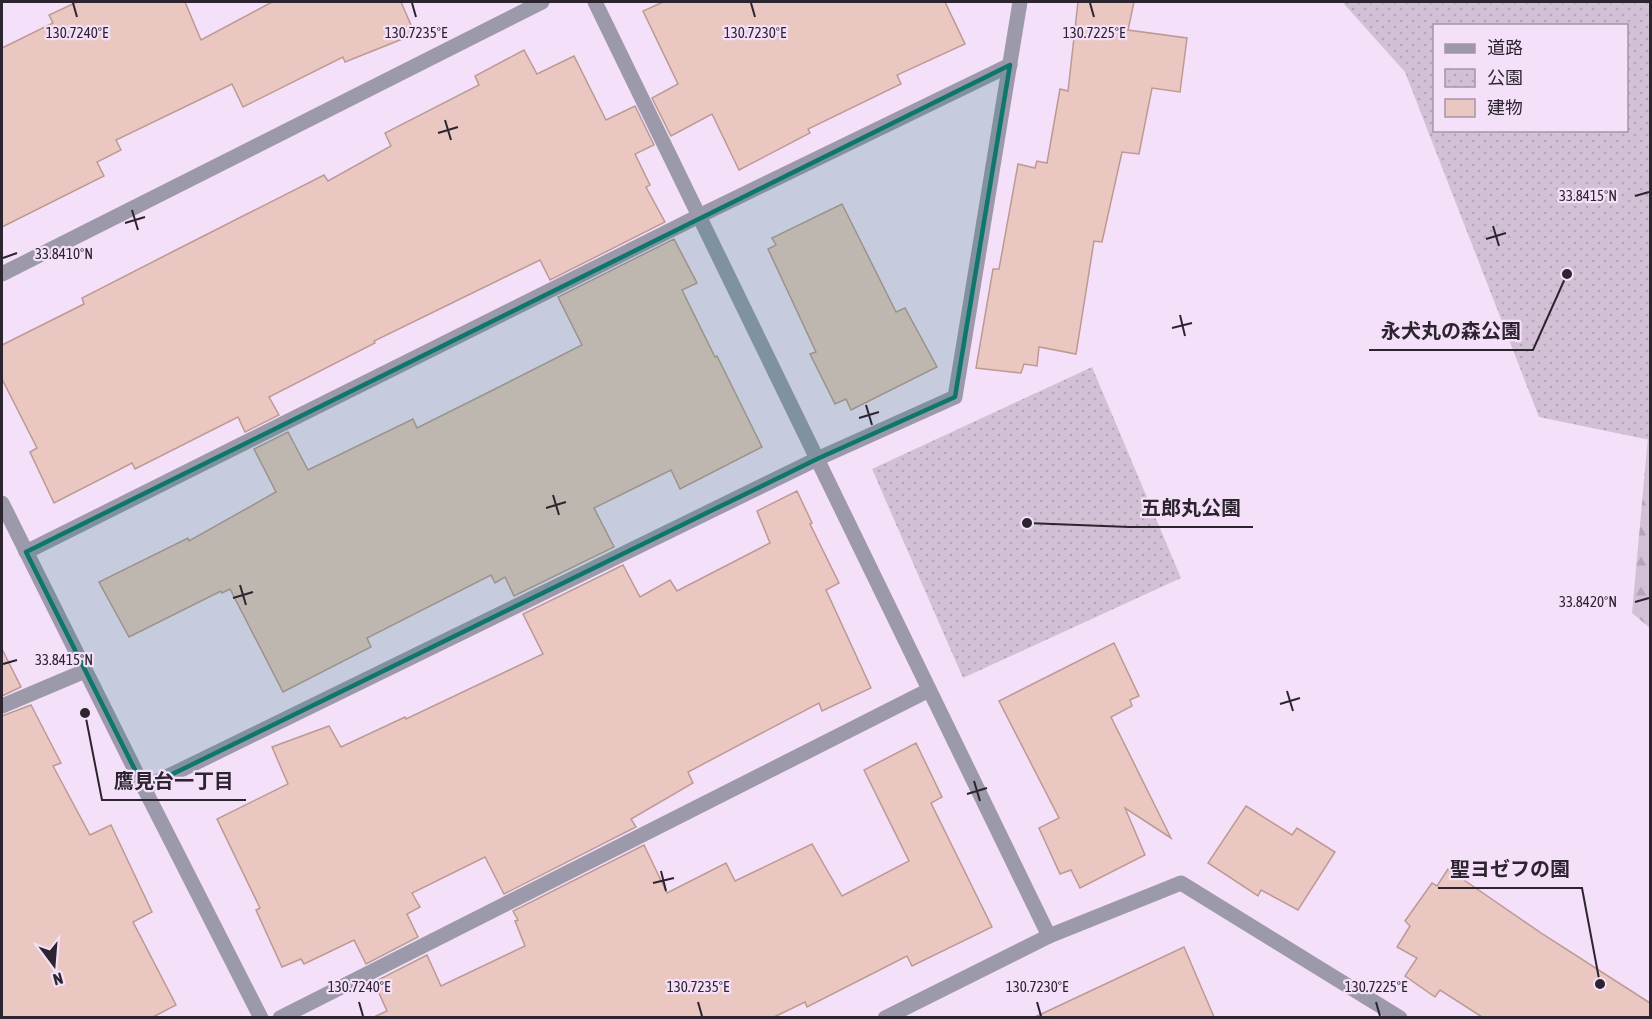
<svg xmlns="http://www.w3.org/2000/svg" width="1652" height="1019" viewBox="0 0 1652 1019" font-family="'Asap Condensed','Noto Sans JP',sans-serif">
<style>
.forest{fill:url(#forest-firs)}
.park{fill:url(#park-dots);fill-rule:evenodd}
.building{fill:#eac7c0;stroke:#bc9a93;stroke-width:1.5}
.lines{fill:none;stroke-linecap:round;stroke-linejoin:round}
.minor{stroke:#9b99aa;stroke-width:15}
.tertiary{stroke:#9b99aa;stroke-width:15}
.marked{fill:#0f766e;fill-opacity:0.2;stroke:#0f766e;stroke-width:4.5;stroke-linejoin:round}
.ticks{fill:none;stroke:#2c242e;stroke-width:2}
.ticks-label{font-size:15px;text-anchor:middle;fill:#2c242e;stroke:#f5e0fa;stroke-width:4.5;stroke-linejoin:round;paint-order:stroke}
.leader{fill:none;stroke:#2c242e;stroke-width:2}
.callout-dot{fill:#2c242e;stroke:#f5e0fa;stroke-width:2}
.callout-label{font-size:20px;text-anchor:middle;font-weight:bold;fill:#2c242e;stroke:#f5e0fa;stroke-width:4.5;stroke-linejoin:round;paint-order:stroke}
</style>
<defs>
<pattern id="forest-firs" width="22" height="20" patternUnits="userSpaceOnUse" patternTransform="scale(1.5)"><rect width="22" height="20" fill="#d2c1d6"/><path d="M5 1l3.5 6h-7zM16 11l3.5 6h-7z" fill="#b4a6b8"/></pattern>
<pattern id="park-dots" width="8" height="8" patternUnits="userSpaceOnUse" patternTransform="scale(1.5)"><rect width="8" height="8" fill="#d2c1d6"/><path d="M2 2h.1M6 6h.1" fill="none" stroke="#b4a6b8" stroke-width="1.8" stroke-linecap="round"/></pattern>
</defs>
<rect width="100%" height="100%" fill="#f5e0fa"/>
<polygon class="forest" points="1648,437 1650,437 1650,628 1632,613"/>
<g class="park">
<path d="M1345,2H1650V440L1539,417L1405,72L1344,4ZM1434,26H1626V130H1434Z"/>
<polygon points="1092,367 1181,578 963,678 872,469"/>
</g>
<g class="building">
<polygon points="77,2 185,2 201,40 272,2 401,2 415,34 345,62 343,57 243,107 232,84 116,140 121,150 97,162 104,176 2,227 2,48 53,23 49,15"/>
<polygon points="663,2 945,2 965,44 897,75 901,84 808,129 810,133 739,170 712,114 671,136 652,98 678,84 643,11"/>
<polygon points="1078,2 1134,2 1128,30 1187,38 1180,92 1152,88 1139,154 1122,152 1102,242 1094,241 1076,354 1039,347 1037,366 1024,364 1021,373 976,368 993,269 999,269 1018,164 1035,168 1037,161 1047,163 1060,89 1068,91"/>
<polygon points="524,50 537,74 574,56 606,120 635,106 654,145 635,154 650,185 646,187 665,222 550,280 540,260 374,341 375,343 269,397 279,415 245,432 238,417 135,469 132,463 54,503 30,452 37,448 2,379 2,345 84,304 82,298 174,251 324,175 328,181 391,146 385,133 479,85 475,76"/>
<polygon points="842,204 896,312 905,308 937,367 851,410 846,399 835,404 810,354 816,352 768,249 776,245 772,238"/>
<polygon points="674,239 697,283 682,290 715,357 717,356 762,447 680,489 671,470 594,508 614,547 514,596 505,577 495,583 491,575 367,638 371,647 283,692 230,589 222,593 221,591 129,637 99,582 188,538 189,541 276,492 254,449 288,432 308,470 413,419 417,428 495,389 582,345 558,297"/>
<polygon points="797,491 812,523 810,524 839,583 826,590 871,688 822,711 819,703 688,772 693,783 631,819 636,827 504,894 485,857 412,893 420,907 407,914 418,937 366,964 354,940 304,964 301,959 282,967 256,910 260,908 217,819 288,784 272,747 329,726 341,747 405,717 406,719 543,654 523,614 623,565 640,597 670,580 677,591 770,543 757,511"/>
<polygon points="1114,643 1139,696 1130,700 1132,706 1111,717 1171,838 1125,808 1145,855 1080,888 1071,870 1060,874 1039,828 1059,818 999,701"/>
<polygon points="2,649 21,687 2,696"/>
<polygon points="31,705 61,763 53,766 90,835 111,825 152,912 133,922 176,1005 153,1017 2,1017 2,716"/>
<polygon points="916,743 942,797 931,803 992,927 912,966 907,956 807,1007 805,1002 774,1017 374,1017 387,1011 374,982 427,955 441,986 525,946 515,921 518,920 513,911 644,845 667,893 726,863 735,881 812,844 842,896 909,861 864,770"/>
<polygon points="1246,806 1292,835 1297,828 1335,852 1298,910 1261,890 1258,896 1208,863"/>
<polygon points="1448,869 1544,935 1650,1003 1650,1017 1482,1017 1440,990 1435,997 1405,976 1417,958 1397,947 1410,926 1405,921 1432,883 1437,886"/>
<polygon points="1184,947 1214,1017 1035,1017"/>
</g>
<g class="lines">
<g class="minor">
<polyline points="2,274 542,2"/>
<polyline points="26,552 699,216 1010,65"/>
<polyline points="2,706 85,671"/>
<polyline points="144,788 817,459 955,397 1020,2"/>
<polyline points="1049,936 1181,883 1400,1018"/>
<polyline points="280,1018 929,690"/>
</g>
<g class="tertiary">
<polyline points="595,2 1049,936 885,1018"/>
<polyline points="2,503 144,788 261,1018"/>
</g>
</g>
<path class="marked" d="M1010,65L955,397L817,459L144,788L26,552Z"/>
<path class="ticks" d="M73,3L77,17M412,3L416,17M751,3L755,17M1090,3L1094,17M445,120L451,140M438,133L458,127M1635,196L1649,192M132,210L138,230M125,223L145,217M1493,226L1499,246M1486,239L1506,233M3,258L17,253M1180,315L1185,336M1172,328L1192,323M866,405L872,425M859,418L879,412M553,495L559,515M546,508L566,502M240,585L246,605M233,598L253,592M1635,602L1649,598M3,664L17,660M1287,691L1293,711M1280,704L1300,698M974,781L980,801M967,794L987,788M661,871L666,891M653,883L674,878M359,1002L363,1016M698,1002L702,1016M1037,1002L1041,1016M1376,1002L1380,1016"/>
<g class="ticks-label">
<text x="77" y="38">130.7240°E</text>
<text x="416" y="38">130.7235°E</text>
<text x="755" y="38">130.7230°E</text>
<text x="1094" y="38">130.7225°E</text>
<text x="1588" y="201">33.8415°N</text>
<text x="64" y="259">33.8410°N</text>
<text x="1588" y="607">33.8420°N</text>
<text x="64" y="665">33.8415°N</text>
<text x="359" y="992">130.7240°E</text>
<text x="698" y="992">130.7235°E</text>
<text x="1037" y="992">130.7230°E</text>
<text x="1376" y="992">130.7225°E</text>
</g>
<path class="leader" d="M1567 274L1533 350H1369M1027 523L1129 527H1253M85 713L102 800H246M1600 984L1582 888H1438"/>
<g class="callout-dot">
<circle cx="1567" cy="274" r="6"/>
<circle cx="1027" cy="523" r="6"/>
<circle cx="85" cy="713" r="6"/>
<circle cx="1600" cy="984" r="6"/>
</g>
<g class="callout-label">
<text x="1451" y="338">永犬丸の森公園</text>
<text x="1191" y="515">五郎丸公園</text>
<text x="174" y="788">鷹見台一丁目</text>
<text x="1510" y="876">聖ヨゼフの園</text>
</g>
<rect width="1652" height="1019" fill="none" stroke="#2c242e" stroke-width="6"/>
<rect x="1433" y="24" width="195" height="108" fill="#f5e0fa" stroke="#a595a8" stroke-width="1.5"/>
<rect x="1445" y="44" width="30" height="9" fill="#9b99aa" stroke="#a595a8" stroke-width="1.5"/>
<text x="1487" y="54" font-size="18" fill="#2c242e">道路</text>
<rect x="1445" y="69" width="30" height="18" fill="url(#park-dots)" stroke="#a595a8" stroke-width="1.5"/>
<text x="1487" y="84" font-size="18" fill="#2c242e">公園</text>
<rect x="1445" y="99" width="30" height="18" fill="#eac7c0" stroke="#a595a8" stroke-width="1.5"/>
<text x="1487" y="114" font-size="18" fill="#2c242e">建物</text>
<g transform="translate(54 965) rotate(164)" stroke="#f5e0fa" stroke-width="4.5" paint-order="stroke">
<path d="M0-4.5L10 22L0 15L-10 22Z" fill="#2c242e"/>
<text y="-9" font-size="16" font-weight="bold" text-anchor="middle" fill="#2c242e">N</text>
</g>
</svg>
